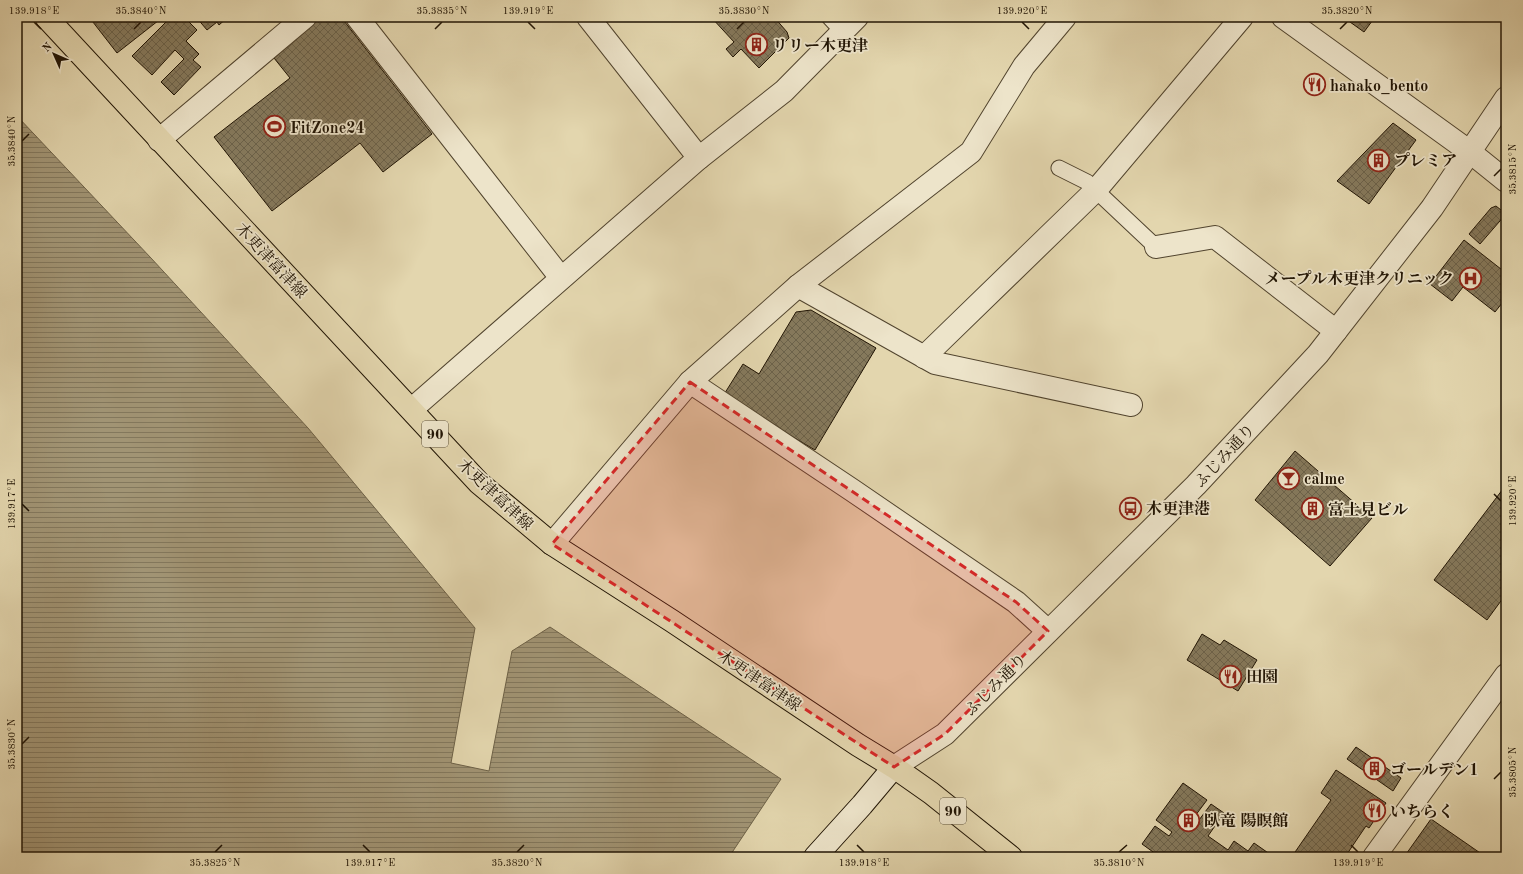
<svg xmlns="http://www.w3.org/2000/svg" width="1523" height="874" viewBox="0 0 1523 874" font-family="'Old Standard TT','Noto Serif JP',serif">
<style>
.water{fill:url(#water-rules);stroke:#6d6147}
.building{fill:url(#building-cross-hatch);stroke:#201404}
.lines{fill:none;stroke-linecap:round;stroke-linejoin:round}
.service-casing{stroke:#51442e;stroke-width:17}
.minor-casing{stroke:#51442e;stroke-width:24}
.tertiary-casing{stroke:#51442e;stroke-width:24}
.secondary-casing{stroke:#201404;stroke-width:24}
.primary-casing{stroke:#201404;stroke-width:24}
.service{stroke:#ede4ca;stroke-width:15}
.minor{stroke:#ede4ca;stroke-width:22}
.tertiary{stroke:#ede4ca;stroke-width:22}
.secondary{stroke:#ede4ca;stroke-width:22}
.primary{stroke:#e3d6ae;stroke-width:22}
.marked{fill:#d62828;fill-opacity:0.2;stroke:#d62828;stroke-width:3;stroke-dasharray:8 5;stroke-linejoin:round}
.ticks{fill:none;stroke:#201404;stroke-width:1.5}
.labels{text-anchor:middle;stroke-width:3.5;stroke-linejoin:round;paint-order:stroke}
.shield{fill:#ede4ca;stroke:#5e523f;stroke-width:1}
.shield-label{font-size:15px;font-weight:bold;fill:#201404}
.poi-label{font-size:16px;font-weight:bold;fill:#201404;stroke:#ede4ca;text-anchor:start}
.street-label{font-size:16px;fill:#201404;stroke:#ede4ca}
.neatline{fill:none;stroke:#201404;stroke-width:1.5}
.ticks-label{font-size:10px;text-anchor:middle;fill:#201404}
</style>
<defs>
<pattern id="water-rules" width="6" height="5" patternUnits="userSpaceOnUse"><rect width="6" height="5" fill="#a19474"/><path d="M0 2.5h6" fill="none" stroke="#83785d"/></pattern>
<pattern id="building-cross-hatch" width="8" height="8" patternUnits="userSpaceOnUse"><rect width="8" height="8" fill="#85795c"/><path d="M0 0l8 8M0 8l8-8" fill="none" stroke="#6c624a"/></pattern>
</defs>
<rect width="100%" height="100%" fill="#e3d6ae"/>
<filter id="stains"><feTurbulence type="fractalNoise" baseFrequency=".005" numOctaves="4"/><feColorMatrix values="0 0 0 0 .2 0 0 0 0 .09 0 0 0 0 .02 0 0 0 .5 -.17"/></filter>
<radialGradient id="worn" r=".72"><stop offset=".6" stop-color="#630" stop-opacity="0"/><stop offset="1" stop-color="#630" stop-opacity=".3"/></radialGradient>
<polygon class="water" points="17,116 151,258 308,428 475,628 451,763 489,771 512,651 550,627 781,779 729,857 17,857"/>
<g class="building">
<polygon points="89,17 163,17 117,53"/>
<polygon points="171,17 184,17 197,30 186,41 199,54 193,60 201,67 174,95 161,82 184,59 175,50 152,75 132,56"/>
<polygon points="196,17 228,17 219,25 217,22 207,30"/>
<polygon points="317,17 341,17 432,134 383,172 360,143 272,211 214,137 290,78 270,53"/>
<polygon points="711,17 774,17 787,32 789,38 759,68 741,49 733,57 726,49 734,42"/>
<polygon points="1343,17 1375,17 1364,32"/>
<polygon points="1393,123 1416,140 1369,204 1337,181"/>
<polygon points="1496,206 1506,214 1480,244 1469,234 1491,208"/>
<polygon points="1464,240 1506,273 1506,298 1495,312 1463,287 1452,301 1430,284"/>
<polygon points="811,310 876,348 815,450 723,396 743,364 759,374 796,312"/>
<polygon points="1295,451 1372,518 1330,566 1255,500"/>
<polygon points="1506,485 1506,594 1487,620 1434,580"/>
<polygon points="1202,634 1220,645 1224,640 1257,660 1238,691 1187,660"/>
<polygon points="1356,747 1401,778 1393,791 1347,759"/>
<polygon points="1336,770 1386,803 1369,828 1366,826 1345,857 1297,857 1293,855 1331,800 1321,793"/>
<polygon points="1183,783 1207,800 1195,816 1199,820 1211,804 1224,813 1208,836 1228,850 1234,841 1248,851 1254,843 1274,857 1160,857 1142,844 1155,826 1169,836 1172,832 1156,820"/>
<polygon points="1431,819 1486,857 1404,857"/>
</g>
<g class="lines">
<defs>
<g id="service">
<polyline points="829,17 843,32"/>
<polyline points="1059,168 1087,182 1156,247"/>
</g>
<g id="minor">
<polyline points="357,17 561,278"/>
<polyline points="588,17 699,158"/>
<polyline points="159,140 305,17"/>
<polyline points="1470,152 1506,181"/>
<polyline points="1156,247 1215,237 1336,331"/>
<polyline points="798,286 935,363 1131,405"/>
<polyline points="924,357 1096,190 1242,17"/>
<polyline points="690,382 852,490 1016,602 1048,631"/>
<polyline points="552,544 690,382 798,286 971,152 1024,66 1065,17"/>
<polyline points="1374,857 1506,675"/>
</g>
<g id="tertiary">
<polyline points="1283,17 1470,152"/>
<polyline points="412,409 699,158 784,91 857,17"/>
<polyline points="894,767 945,734 1196,485 1318,354 1432,208 1506,98"/>
</g>
<polyline id="secondary" points="815,857 862,805 894,767"/>
<polyline id="primary" points="46,17 479,483 552,544 672,621 858,745 894,767 931,793 1011,857"/>
</defs>
<use href="#service" class="service-casing"/>
<use href="#minor" class="minor-casing"/>
<use href="#tertiary" class="tertiary-casing"/>
<use href="#secondary" class="secondary-casing"/>
<use href="#primary" class="primary-casing"/>
<use href="#service" class="service"/>
<use href="#minor" class="minor"/>
<use href="#tertiary" class="tertiary"/>
<use href="#secondary" class="secondary"/>
<use href="#primary" class="primary"/>
</g>
<path class="marked" d="M690,382L1016,602L1048,631L945,734L894,767L552,544Z"/>
<path class="ticks" d="M34,22L41,29M528,22L535,29M1022,22L1029,29M134,29L141,22M435,29L442,22M737,29L744,22M1340,29L1347,22M22,141L29,134M1494,176L1501,169M1494,494L1501,501M22,504L29,511M22,744L29,737M1494,779L1501,772M363,845L370,852M857,845L864,852M1351,845L1358,852M215,852L222,845M517,852L524,845M1119,852L1127,845"/>
<defs>
<symbol id="building-ring" viewBox="-11 -11 22 22"><circle r="9.5" fill="#ede4ca" stroke="#8f2418" stroke-width="1.5"/><path d="M-4-6H4V6H1V3H-1V6H-4ZM-2.5-4.3h1.7v1.8h-1.7ZM.8-4.3h1.7v1.8H.8ZM-2.5-1h1.7V.8h-1.7ZM.8-1h1.7V.8H.8Z" fill="#8f2418"/></symbol>
<symbol id="restaurant-ring" viewBox="-11 -11 22 22"><circle r="9.5" fill="#ede4ca" stroke="#8f2418" stroke-width="1.5"/><path d="M-5-6h1v4h1v-4h1v4h1v-4h1v5L-1.5 .5V6h-2V.5L-5-1ZM5-6V6H3V1.5H1.5Q1.5-4 5-6Z" fill="#8f2418"/></symbol>
<symbol id="stadium-ring" viewBox="-11 -11 22 22"><circle r="9.5" fill="#ede4ca" stroke="#8f2418" stroke-width="1.5"/><path d="M0-5a6.5 5 0 1 0 0 10a6.5 5 0 1 0 0-10ZM-3.5-1.8h7v3.6h-7Z" fill="#8f2418"/></symbol>
<symbol id="hospital-ring" viewBox="-11 -11 22 22"><circle r="9.5" fill="#ede4ca" stroke="#8f2418" stroke-width="1.5"/><path d="M-5-5h3v3.5h4V-5h3V5h-3V1.5h-4V5h-3Z" fill="#8f2418"/></symbol>
<symbol id="bar-ring" viewBox="-11 -11 22 22"><circle r="9.5" fill="#ede4ca" stroke="#8f2418" stroke-width="1.5"/><path d="M-6-5H6L.8 .8V4.5H3.5V6h-7V4.5H-.8V.8Z" fill="#8f2418"/></symbol>
<symbol id="bus-ring" viewBox="-11 -11 22 22"><circle r="9.5" fill="#ede4ca" stroke="#8f2418" stroke-width="1.5"/><path d="M-5-6H5V4H4V6H2V4H-2V6H-4V4H-5ZM-3.5-4V0h7V-4ZM-3.5 1.2v1.5H-2V1.2ZM2 1.2v1.5H3.5V1.2Z" fill="#8f2418"/></symbol>
</defs>
<g fill-rule="evenodd">
<use href="#building-ring" x="744" y="32" width="25" height="25"/>
<use href="#restaurant-ring" x="1302" y="72" width="25" height="25"/>
<use href="#stadium-ring" x="262" y="114" width="25" height="25"/>
<use href="#building-ring" x="1366" y="148" width="25" height="25"/>
<use href="#hospital-ring" x="1458" y="266" width="25" height="25"/>
<use href="#bar-ring" x="1276" y="466" width="25" height="25"/>
<use href="#bus-ring" x="1118" y="496" width="25" height="25"/>
<use href="#building-ring" x="1300" y="496" width="25" height="25"/>
<use href="#restaurant-ring" x="1218" y="664" width="25" height="25"/>
<use href="#building-ring" x="1362" y="756" width="25" height="25"/>
<use href="#restaurant-ring" x="1362" y="798" width="25" height="25"/>
<use href="#building-ring" x="1176" y="808" width="25" height="25"/>
</g>
<g class="labels">
<g class="shield">
<rect x="422" y="421" width="26" height="26" rx="3"/>
<rect x="940" y="798" width="26" height="26" rx="3"/>
</g>
<g class="shield-label">
<text x="435" y="439">90</text>
<text x="953" y="816">90</text>
</g>
<g class="poi-label">
<text x="772" y="51">リリー木更津</text>
<text x="1330" y="91">hanako_bento</text>
<text x="290" y="133">FitZone24</text>
<text x="1394" y="166">プレミア</text>
<text x="1454" y="284" text-anchor="end">メープル木更津クリニック</text>
<text x="1304" y="484">calme</text>
<text x="1146" y="514">木更津港</text>
<text x="1328" y="515">富士見ビル</text>
<text x="1246" y="682">田園</text>
<text x="1390" y="775">ゴールデン1</text>
<text x="1390" y="817">いちらく</text>
<text x="1204" y="826">臥竜 陽瞑館</text>
</g>
<g class="street-label">
<text transform="translate(272 260) rotate(47)" y="6">木更津富津線</text>
<text transform="translate(1224 455) rotate(-47)" y="6">ふじみ通り</text>
<text transform="translate(496 494) rotate(43)" y="6">木更津富津線</text>
<text transform="translate(760 680) rotate(34)" y="6">木更津富津線</text>
<text transform="translate(995 684) rotate(-45)" y="6">ふじみ通り</text>
</g>
</g>
<rect width="1523" height="874" fill="none" stroke="#e3d6ae" stroke-width="44"/>
<g transform="translate(54 54) rotate(315)" stroke="#ede4ca" stroke-width="3" paint-order="stroke">
<path d="M0-3L7 15L0 10L-7 15Z" fill="#201404"/>
<text y="-6" font-size="11" font-weight="bold" text-anchor="middle" fill="#201404">N</text>
</g>
<rect x="22" y="22" width="1479" height="830" class="neatline"/>
<g class="ticks-label">
<text x="34" y="14">139.918°E</text>
<text x="141" y="14">35.3840°N</text>
<text x="442" y="14">35.3835°N</text>
<text x="528" y="14">139.919°E</text>
<text x="744" y="14">35.3830°N</text>
<text x="1022" y="14">139.920°E</text>
<text x="1347" y="14">35.3820°N</text>
<text transform="translate(11 141) rotate(-90)" y="4">35.3840°N</text>
<text transform="translate(1512 169) rotate(-90)" y="4">35.3815°N</text>
<text transform="translate(1512 501) rotate(-90)" y="4">139.920°E</text>
<text transform="translate(11 504) rotate(-90)" y="4">139.917°E</text>
<text transform="translate(11 744) rotate(-90)" y="4">35.3830°N</text>
<text transform="translate(1512 772) rotate(-90)" y="4">35.3805°N</text>
<text x="215" y="866">35.3825°N</text>
<text x="370" y="866">139.917°E</text>
<text x="517" y="866">35.3820°N</text>
<text x="864" y="866">139.918°E</text>
<text x="1119" y="866">35.3810°N</text>
<text x="1358" y="866">139.919°E</text>
</g>
<rect width="100%" height="100%" filter="url(#stains)"/>
<rect width="100%" height="100%" fill="url(#worn)"/>
</svg>
